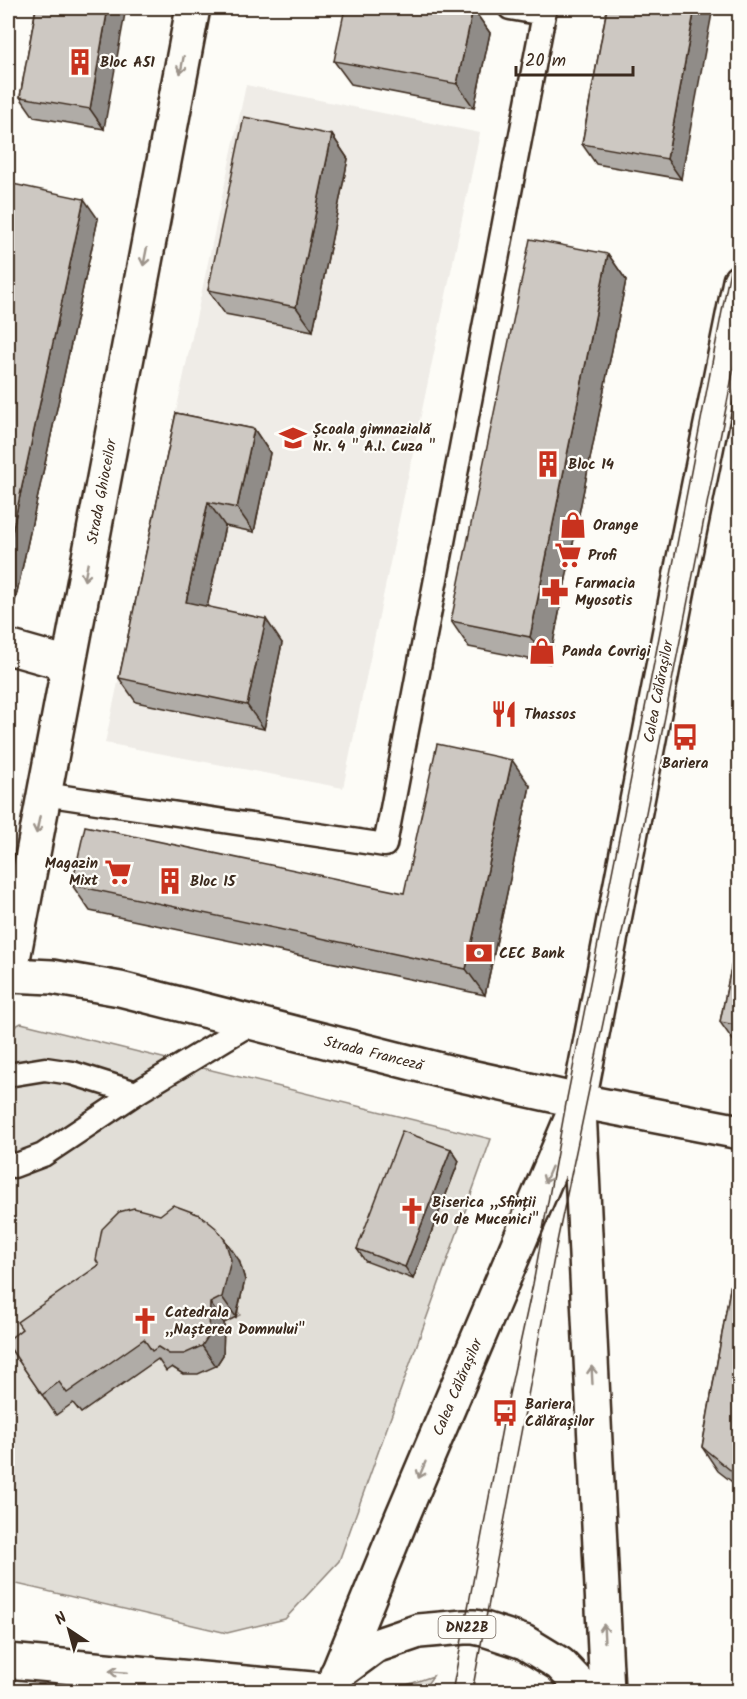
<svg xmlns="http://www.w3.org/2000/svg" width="747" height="1699" viewBox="0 0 747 1699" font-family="Kalam,sans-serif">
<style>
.built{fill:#efece7}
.green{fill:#e1ded7;stroke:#8e847a;stroke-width:1.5;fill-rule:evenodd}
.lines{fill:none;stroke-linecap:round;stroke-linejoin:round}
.lane-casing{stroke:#3b2a1e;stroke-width:27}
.street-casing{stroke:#3b2a1e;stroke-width:38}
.primary-casing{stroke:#3b2a1e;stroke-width:38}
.lane{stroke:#fdfcf7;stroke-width:22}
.street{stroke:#fdfcf7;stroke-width:33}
.primary{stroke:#fdfcf7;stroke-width:33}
.tram{stroke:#3b2a1e;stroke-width:1.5}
.wall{fill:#b0aca7;stroke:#3b2a1e;stroke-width:1.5}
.shaded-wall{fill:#908c88;stroke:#3b2a1e;stroke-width:1.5}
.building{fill:#cdc8c2;stroke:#3b2a1e;stroke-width:1.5}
.oneway{stroke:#9c938a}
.labels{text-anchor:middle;stroke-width:4.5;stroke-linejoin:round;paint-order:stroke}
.shield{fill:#fdfcf7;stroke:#75695f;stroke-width:1.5}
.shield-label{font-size:14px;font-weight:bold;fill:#3b2a1e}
.poi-label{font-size:15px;font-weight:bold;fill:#3b2a1e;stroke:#fdfcf7;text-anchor:start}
.street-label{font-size:15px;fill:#3b2a1e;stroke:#fdfcf7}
</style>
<rect width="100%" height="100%" fill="#fdfcf7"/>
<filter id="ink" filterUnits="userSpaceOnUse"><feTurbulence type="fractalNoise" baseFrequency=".0167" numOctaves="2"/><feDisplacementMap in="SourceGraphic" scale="12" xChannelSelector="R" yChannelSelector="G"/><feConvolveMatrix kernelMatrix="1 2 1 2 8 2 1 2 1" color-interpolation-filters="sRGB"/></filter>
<g filter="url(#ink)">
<polygon class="built" points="246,85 480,133 343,788 105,743"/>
<g class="green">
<path d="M21,1023L491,1139L339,1561L285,1619L227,1633L8,1582V1030ZM235,1306L240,1315L218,1326L183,1374L158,1359L81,1413L73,1402L56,1415L20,1361Z"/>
<polygon points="433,1676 422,1691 394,1691 401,1687"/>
</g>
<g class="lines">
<defs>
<g id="lane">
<polyline points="44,794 385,845 544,14 510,8"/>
<polyline points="8,1075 45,1069 72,1073 136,1093"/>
<polyline points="8,1163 14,1166 43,1155 136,1093 253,1022"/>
</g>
<g id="street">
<polyline points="8,647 68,664"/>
<path id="s1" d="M10,975L193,8"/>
<path id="s2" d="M8,976L10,975L52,977L120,989L448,1072L579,1101L740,1132"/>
</g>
<g id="primary">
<polyline points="579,1109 607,1692"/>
<polyline points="8,1661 323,1690"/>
<path id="s3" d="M338,1673L402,1517L579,1101L683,563L740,281"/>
<polyline points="337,1674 375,1646 419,1631 464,1627 474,1627 484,1629 524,1642 560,1664 587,1692"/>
</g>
</defs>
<use href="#lane" class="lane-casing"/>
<use href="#street" class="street-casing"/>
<use href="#primary" class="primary-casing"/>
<use href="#lane" class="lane"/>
<use href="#street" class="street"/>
<use href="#primary" class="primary"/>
<g class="tram">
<polyline points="452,1692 505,1413 533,1284 567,1098 655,658 740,218"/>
<polyline points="472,1692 558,1237 626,914 740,337"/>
</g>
</g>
<g class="wall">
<polygon points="36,8 104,129 34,117 20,97"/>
<polygon points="607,8 681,179 596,164 582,144"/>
<polygon points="473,9 490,33 474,108 351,84 334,61"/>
<polygon points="332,135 348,159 313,331 225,314 208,290"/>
<polygon points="8,183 98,219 14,606 8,604"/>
<polygon points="608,254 626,280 549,663 469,647 451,621"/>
<polygon points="176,413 254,429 270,453 254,532 225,526 207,607 282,643 264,729 136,702 119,678"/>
<polygon points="530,786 485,995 90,911 72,885 404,893"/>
<polygon points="740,924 740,1046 737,1046 720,1022"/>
<polygon points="451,1149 459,1161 413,1279 365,1261 357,1249"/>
<polygon points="160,1215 239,1260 245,1280 236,1317 224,1323 223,1355 216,1366 198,1374 183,1374 172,1367 166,1371 158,1359 81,1413 73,1403 56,1415 8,1345 22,1329"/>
<polygon points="740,1232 740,1488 718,1471 702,1447"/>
</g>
<g class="shaded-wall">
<polygon points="108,8 126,8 104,129 90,109"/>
<polygon points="695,8 713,8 681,179 667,159"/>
<polygon points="473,9 490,33 474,108 457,84"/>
<polygon points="332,135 348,159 313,331 296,307"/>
<polygon points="84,199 98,219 14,606 8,596 8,551"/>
<polygon points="608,254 626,280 549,663 530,637"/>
<polygon points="254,429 270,453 254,532 237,508"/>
<polygon points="208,502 225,526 203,626 186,602"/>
<polygon points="266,619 282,643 264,729 247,705"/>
<polygon points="512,760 530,786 485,995 466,969"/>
<polygon points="451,1149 459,1161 413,1279 405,1267"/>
<polygon points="225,1240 239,1260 245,1280 236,1317 222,1297"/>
<polygon points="210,1303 224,1323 223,1355 216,1366 202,1346"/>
</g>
<g class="building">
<polygon points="36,8 108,8 90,109 20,97"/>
<polygon points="345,8 466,8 473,9 457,84 334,61"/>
<polygon points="607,8 695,8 667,159 582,144"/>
<polygon points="244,117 332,135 296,307 208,290"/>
<polygon points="8,183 84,199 8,551"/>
<polygon points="530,239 608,254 530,637 451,621"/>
<polygon points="176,413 254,429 237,508 208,502 186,602 266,619 247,705 119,678"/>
<polygon points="437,744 512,760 466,969 72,885 85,826 404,893"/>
<polygon points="740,924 740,1026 720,1022"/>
<polygon points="402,1131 451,1149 405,1267 357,1249"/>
<polygon points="173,1205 200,1215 216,1228 225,1240 231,1260 222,1297 210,1303 209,1335 202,1346 184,1354 169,1354 158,1347 152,1351 144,1339 67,1393 59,1382 42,1395 8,1345 8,1340 22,1329 17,1322 99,1265 96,1260 102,1229 119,1212 134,1208 160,1215"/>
<polygon points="740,1232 740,1478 702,1447"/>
</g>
<defs><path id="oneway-shaft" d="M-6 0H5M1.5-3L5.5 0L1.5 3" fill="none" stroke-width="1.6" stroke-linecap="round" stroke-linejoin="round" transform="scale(1.5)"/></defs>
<g class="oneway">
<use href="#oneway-shaft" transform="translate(182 65) rotate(101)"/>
<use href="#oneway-shaft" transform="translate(145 257) rotate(101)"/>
<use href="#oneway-shaft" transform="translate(86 572) rotate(101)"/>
<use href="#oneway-shaft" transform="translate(38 825) rotate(101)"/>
<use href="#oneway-shaft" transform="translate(548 1175) rotate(113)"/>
<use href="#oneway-shaft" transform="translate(592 1375) rotate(-93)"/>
<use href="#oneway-shaft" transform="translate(422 1470) rotate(113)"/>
<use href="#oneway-shaft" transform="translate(604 1633) rotate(-93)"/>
<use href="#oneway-shaft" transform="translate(118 1672) rotate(-175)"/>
</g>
</g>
<defs>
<symbol id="building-bare" viewBox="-9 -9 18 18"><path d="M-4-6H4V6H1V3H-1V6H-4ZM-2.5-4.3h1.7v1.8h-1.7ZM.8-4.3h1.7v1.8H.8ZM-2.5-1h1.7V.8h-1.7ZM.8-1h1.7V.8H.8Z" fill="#c8321e" stroke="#fdfcf7" stroke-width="2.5" paint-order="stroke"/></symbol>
<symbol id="school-bare" viewBox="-9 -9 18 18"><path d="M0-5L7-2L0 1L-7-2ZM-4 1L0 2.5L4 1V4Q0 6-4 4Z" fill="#c8321e" stroke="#fdfcf7" stroke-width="2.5" paint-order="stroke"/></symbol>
<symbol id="shop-bare" viewBox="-9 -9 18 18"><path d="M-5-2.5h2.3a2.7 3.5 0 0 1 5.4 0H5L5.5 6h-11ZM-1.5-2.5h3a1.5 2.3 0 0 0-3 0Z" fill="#c8321e" stroke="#fdfcf7" stroke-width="2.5" paint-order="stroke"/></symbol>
<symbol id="supermarket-bare" viewBox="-9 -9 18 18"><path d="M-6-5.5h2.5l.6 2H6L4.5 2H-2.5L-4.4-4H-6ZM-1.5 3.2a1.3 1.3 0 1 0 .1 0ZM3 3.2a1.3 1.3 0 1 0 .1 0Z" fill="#c8321e" stroke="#fdfcf7" stroke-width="2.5" paint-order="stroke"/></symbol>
<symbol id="pharmacy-bare" viewBox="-9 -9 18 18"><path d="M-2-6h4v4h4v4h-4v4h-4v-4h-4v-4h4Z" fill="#c8321e" stroke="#fdfcf7" stroke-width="2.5" paint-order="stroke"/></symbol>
<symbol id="restaurant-bare" viewBox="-9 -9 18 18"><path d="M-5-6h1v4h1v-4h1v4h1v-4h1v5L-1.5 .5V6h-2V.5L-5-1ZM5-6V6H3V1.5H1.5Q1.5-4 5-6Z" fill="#c8321e" stroke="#fdfcf7" stroke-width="2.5" paint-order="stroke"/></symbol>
<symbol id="bus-bare" viewBox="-9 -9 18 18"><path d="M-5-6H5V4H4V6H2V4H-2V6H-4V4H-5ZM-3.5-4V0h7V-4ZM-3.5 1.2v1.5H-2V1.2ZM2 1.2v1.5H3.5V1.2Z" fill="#c8321e" stroke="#fdfcf7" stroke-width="2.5" paint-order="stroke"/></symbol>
<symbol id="bank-bare" viewBox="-9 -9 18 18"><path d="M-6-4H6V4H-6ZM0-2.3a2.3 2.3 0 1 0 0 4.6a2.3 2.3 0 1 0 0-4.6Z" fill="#c8321e" stroke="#fdfcf7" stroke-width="2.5" paint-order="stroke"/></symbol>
<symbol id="church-bare" viewBox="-9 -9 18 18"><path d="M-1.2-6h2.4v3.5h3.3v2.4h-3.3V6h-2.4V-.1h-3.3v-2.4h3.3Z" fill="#c8321e" stroke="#fdfcf7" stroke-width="2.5" paint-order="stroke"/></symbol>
</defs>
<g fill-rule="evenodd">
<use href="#building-bare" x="61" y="43" width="38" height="38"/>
<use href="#school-bare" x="274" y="419" width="38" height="38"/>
<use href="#building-bare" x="529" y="445" width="38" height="38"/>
<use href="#shop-bare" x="554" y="506" width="38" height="38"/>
<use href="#supermarket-bare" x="549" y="536" width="38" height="38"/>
<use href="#pharmacy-bare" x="536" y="573" width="38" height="38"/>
<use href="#shop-bare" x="523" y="632" width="38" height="38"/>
<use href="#restaurant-bare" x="485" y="695" width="38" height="38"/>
<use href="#bus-bare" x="666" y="718" width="38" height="38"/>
<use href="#supermarket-bare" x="99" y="853" width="38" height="38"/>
<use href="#building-bare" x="151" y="862" width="38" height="38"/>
<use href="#bank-bare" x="460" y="934" width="38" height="38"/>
<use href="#church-bare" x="393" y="1192" width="38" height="38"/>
<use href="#church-bare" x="126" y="1302" width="38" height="38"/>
<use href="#bus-bare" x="486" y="1394" width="38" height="38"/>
</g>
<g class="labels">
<rect class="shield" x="438.5" y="1616" width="57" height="22" rx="4.5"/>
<g class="shield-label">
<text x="467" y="1632">DN22B</text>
</g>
<g class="poi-label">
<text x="100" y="67">Bloc A51</text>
<text x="313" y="434">Școala gimnazială<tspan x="313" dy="17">Nr. 4 " A.I. Cuza "</tspan></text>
<text x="568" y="469">Bloc 14</text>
<text x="593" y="530">Orange</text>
<text x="588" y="560">Profi</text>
<text x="575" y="588">Farmacia<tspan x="575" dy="17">Myosotis</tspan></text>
<text x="562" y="656">Panda Covrigi</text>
<text x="524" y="719">Thassos</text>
<text x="685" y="768" text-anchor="middle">Bariera</text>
<text x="98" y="868" text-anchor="end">Magazin<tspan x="98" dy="17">Mixt</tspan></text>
<text x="190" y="886">Bloc 15</text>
<text x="499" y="958">CEC Bank</text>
<text x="432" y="1207">Biserica „Sfinții<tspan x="432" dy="17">40 de Mucenici"</tspan></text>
<text x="165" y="1317">Catedrala<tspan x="165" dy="17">„Nașterea Domnului"</tspan></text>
<text x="525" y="1409">Bariera<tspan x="525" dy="17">Călărașilor</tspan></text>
</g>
<g class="street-label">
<text dy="5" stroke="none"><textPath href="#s1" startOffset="492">Strada Ghioceilor</textPath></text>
<text dy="5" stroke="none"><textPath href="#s3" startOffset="1038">Calea Călărașilor</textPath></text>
<text dy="5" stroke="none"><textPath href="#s2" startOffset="375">Strada Franceză</textPath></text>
<text dy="5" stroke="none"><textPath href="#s3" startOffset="310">Calea Călărașilor</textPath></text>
</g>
</g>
<rect width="747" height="1699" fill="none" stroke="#fdfcf7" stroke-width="30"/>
<rect x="15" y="15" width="717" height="1669" fill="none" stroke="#3b2a1e" stroke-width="2" filter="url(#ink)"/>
<g transform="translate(69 1630) rotate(324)" stroke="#fdfcf7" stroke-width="4.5" paint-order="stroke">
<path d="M0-4.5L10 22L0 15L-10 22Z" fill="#3b2a1e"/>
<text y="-9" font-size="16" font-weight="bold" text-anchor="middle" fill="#3b2a1e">N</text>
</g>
<path d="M516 66v9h117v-9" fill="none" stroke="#3b2a1e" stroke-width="3"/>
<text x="525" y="66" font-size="18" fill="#3b2a1e" stroke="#fdfcf7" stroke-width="4.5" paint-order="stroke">20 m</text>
</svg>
